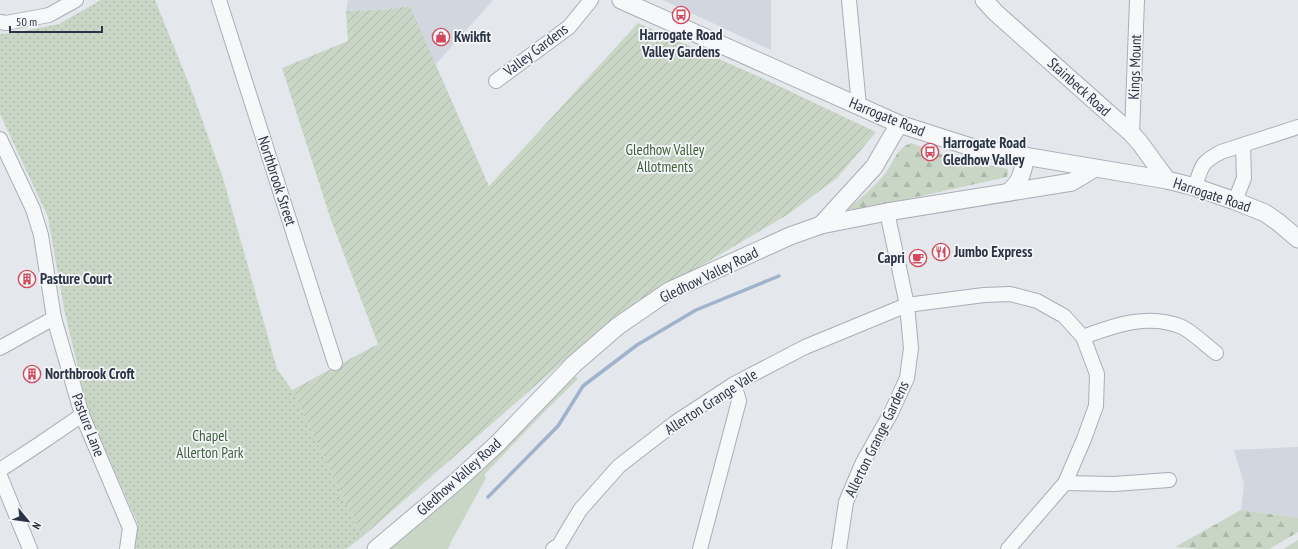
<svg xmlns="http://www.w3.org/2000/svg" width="1298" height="549" viewBox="0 0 1298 549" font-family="'PT Sans Narrow',sans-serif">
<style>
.built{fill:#d2d6de}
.grass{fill:#c9d6c5}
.forest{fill:url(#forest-firs)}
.park{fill:url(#park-dots)}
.garden{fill:url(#garden-furrows)}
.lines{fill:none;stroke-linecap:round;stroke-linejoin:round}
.stream{stroke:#9fb4cc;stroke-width:3.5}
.minor-casing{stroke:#a9aeb7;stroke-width:16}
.tertiary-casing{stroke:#a9aeb7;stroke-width:19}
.minor{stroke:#f7f8fa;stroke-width:14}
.tertiary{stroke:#f7f8fa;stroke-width:17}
.labels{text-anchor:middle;stroke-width:3.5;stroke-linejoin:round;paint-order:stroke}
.poi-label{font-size:15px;font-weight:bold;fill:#2b3445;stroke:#f4f6f9;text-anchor:start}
.street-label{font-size:15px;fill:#2b3445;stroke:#f4f6f9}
.park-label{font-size:15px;fill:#3f6138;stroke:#f4f6f9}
</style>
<defs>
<pattern id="forest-firs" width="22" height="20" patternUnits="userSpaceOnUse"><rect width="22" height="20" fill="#c9d6c5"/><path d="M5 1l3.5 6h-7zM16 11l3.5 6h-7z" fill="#adb8ab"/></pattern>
<pattern id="park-dots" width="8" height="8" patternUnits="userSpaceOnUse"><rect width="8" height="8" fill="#c9d6c5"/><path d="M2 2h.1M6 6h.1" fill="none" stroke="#adb8ab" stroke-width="1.8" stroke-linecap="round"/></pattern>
<pattern id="garden-furrows" width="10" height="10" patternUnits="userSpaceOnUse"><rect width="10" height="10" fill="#c9d6c5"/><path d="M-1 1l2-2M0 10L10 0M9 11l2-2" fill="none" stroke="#adb8ab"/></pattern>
</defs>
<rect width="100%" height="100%" fill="#e4e7ec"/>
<g class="built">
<polygon points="348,0 493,0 435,65 410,6 381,10 346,11"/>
<polygon points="663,0 771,0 771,50"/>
<polygon points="1298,447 1298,518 1241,510 1244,484 1234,450"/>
</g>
<g class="grass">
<polygon points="574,375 578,379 546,410 484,475 486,478 451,542 448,549 388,549"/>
<polygon points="1298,540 1298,549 1283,549"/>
</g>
<g class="forest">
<path d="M911,143L952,158L1008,169L1007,177L849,212L848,209C861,198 874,187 885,174C894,162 896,149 911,143Z"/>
<polygon points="1241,510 1298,518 1298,532 1269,549 1199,549 1175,547"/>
</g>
<polygon class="park" points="101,0 155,0 191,89 223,178 277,369 292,390 362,537 346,549 133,549 138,524 88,410 64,309 48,217 0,114 0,34 13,33 59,24"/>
<polygon class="garden" points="410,6 489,186 638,23 764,79 876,132 837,178 787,215 614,317 362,537 292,390 378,344 331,220 282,68 348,41 346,11 381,10"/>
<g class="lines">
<polyline class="stream" points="488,497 558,426 583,386 637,345 696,310 779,276"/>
<defs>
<g id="minor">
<polyline points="219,0 335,363"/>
<polyline points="849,0 859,106"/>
<polyline points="0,22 6,23 49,15 76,0"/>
<polyline points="496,81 569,27 591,0"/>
<polyline points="1132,134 1137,0"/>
<polyline points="0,139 33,209 41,235 54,318 82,415 130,528 127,549"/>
<path d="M1195,187C1202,166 1200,163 1221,152L1298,127"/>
<polyline points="1235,201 1244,178 1243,145"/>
<path d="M1083,337C1115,325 1149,313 1182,327C1191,331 1207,346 1216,353"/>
<polyline points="0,348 54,318"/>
<polyline points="0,470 38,445 82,415"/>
<polyline points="0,476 30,549"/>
<polyline points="1065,483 1114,484 1169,480"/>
<polyline points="553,549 559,545 580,510 619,466 676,422 734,384 805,347 907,305 984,295 1010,294 1037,301 1064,316 1083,337 1097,374 1096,406 1084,439 1065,483 1008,549"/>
<polyline points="700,549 739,401 734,384"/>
<polyline points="839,549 846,502 863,462 891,413 907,378 911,348 907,305 887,212"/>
</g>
<g id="tertiary">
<polyline points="621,0 899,124 971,147 1167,180 1195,187 1235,201 1265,213 1278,222 1298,239"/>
<polyline points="984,0 996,13 1132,134 1140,143 1167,180"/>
<path d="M1009,192C1022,180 1022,173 1026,156"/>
<polyline points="821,225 874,167 899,124"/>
<polyline points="376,549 458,480 498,443 574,364 618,326 669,291 790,236 821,225 887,212 1072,182 1095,168"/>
</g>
</defs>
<use href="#minor" class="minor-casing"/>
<use href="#tertiary" class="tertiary-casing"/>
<use href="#minor" class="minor"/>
<use href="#tertiary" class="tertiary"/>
</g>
<defs>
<symbol id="bus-ring" viewBox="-11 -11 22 22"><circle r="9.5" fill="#f4f6f9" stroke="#d1495b" stroke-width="1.5"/><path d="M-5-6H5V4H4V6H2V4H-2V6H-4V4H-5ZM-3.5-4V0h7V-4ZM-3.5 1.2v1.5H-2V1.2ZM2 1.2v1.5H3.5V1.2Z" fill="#d1495b"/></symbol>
<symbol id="shop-ring" viewBox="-11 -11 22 22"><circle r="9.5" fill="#f4f6f9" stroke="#d1495b" stroke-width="1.5"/><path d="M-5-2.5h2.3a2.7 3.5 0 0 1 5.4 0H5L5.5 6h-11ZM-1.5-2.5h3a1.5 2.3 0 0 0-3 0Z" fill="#d1495b"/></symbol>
<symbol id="restaurant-ring" viewBox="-11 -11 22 22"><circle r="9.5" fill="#f4f6f9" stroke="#d1495b" stroke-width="1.5"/><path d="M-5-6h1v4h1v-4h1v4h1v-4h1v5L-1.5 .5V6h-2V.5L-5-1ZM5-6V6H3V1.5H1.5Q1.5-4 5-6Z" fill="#d1495b"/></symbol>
<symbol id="cafe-ring" viewBox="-11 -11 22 22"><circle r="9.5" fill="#f4f6f9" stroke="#d1495b" stroke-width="1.5"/><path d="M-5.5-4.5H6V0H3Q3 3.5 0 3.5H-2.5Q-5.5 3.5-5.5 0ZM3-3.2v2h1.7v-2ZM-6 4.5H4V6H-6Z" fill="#d1495b"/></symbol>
<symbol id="building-ring" viewBox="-11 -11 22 22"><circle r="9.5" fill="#f4f6f9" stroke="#d1495b" stroke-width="1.5"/><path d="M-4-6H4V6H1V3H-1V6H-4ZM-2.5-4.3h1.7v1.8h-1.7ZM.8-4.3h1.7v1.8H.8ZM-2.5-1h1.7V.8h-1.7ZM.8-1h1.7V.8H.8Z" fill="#d1495b"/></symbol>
</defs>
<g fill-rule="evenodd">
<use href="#bus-ring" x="671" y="5" width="20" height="20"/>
<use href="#shop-ring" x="431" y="27" width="20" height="20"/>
<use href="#bus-ring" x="920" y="142" width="20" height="20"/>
<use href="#restaurant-ring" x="931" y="242" width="20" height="20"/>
<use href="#cafe-ring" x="908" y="248" width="20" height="20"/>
<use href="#building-ring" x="17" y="269" width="20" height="20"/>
<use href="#building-ring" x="22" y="364" width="20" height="20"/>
</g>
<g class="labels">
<g class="poi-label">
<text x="681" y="40" text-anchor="middle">Harrogate Road<tspan x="681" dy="17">Valley Gardens</tspan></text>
<text x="454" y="42">Kwikfit</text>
<text x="943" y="148">Harrogate Road<tspan x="943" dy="17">Gledhow Valley</tspan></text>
<text x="954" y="257">Jumbo Express</text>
<text x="905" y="263" text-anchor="end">Capri</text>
<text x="40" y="284">Pasture Court</text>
<text x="45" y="379">Northbrook Croft</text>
</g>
<g class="street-label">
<text transform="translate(536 50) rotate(-37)" y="5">Valley Gardens</text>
<text transform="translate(1135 67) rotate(-88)" y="5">Kings Mount</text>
<text transform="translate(1079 87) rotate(42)" y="5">Stainbeck Road</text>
<text transform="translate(887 117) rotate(22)" y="5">Harrogate Road</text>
<text transform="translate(277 181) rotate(72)" y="5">Northbrook Street</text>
<text transform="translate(1212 195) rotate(18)" y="5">Harrogate Road</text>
<text transform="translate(709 275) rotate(-26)" y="5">Gledhow Valley Road</text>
<text transform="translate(711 402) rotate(-33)" y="5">Allerton Grange Vale</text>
<text transform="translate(88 425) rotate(69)" y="5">Pasture Lane</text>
<text transform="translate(877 439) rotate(-64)" y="5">Allerton Grange Gardens</text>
<text transform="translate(459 477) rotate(-42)" y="5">Gledhow Valley Road</text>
</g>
<g class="park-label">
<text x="665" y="155">Gledhow Valley<tspan x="665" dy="17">Allotments</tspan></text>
<text x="210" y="441">Chapel<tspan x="210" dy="17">Allerton Park</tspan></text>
</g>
</g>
<g transform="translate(28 521) rotate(119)" stroke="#f4f6f9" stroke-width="3" paint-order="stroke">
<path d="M0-3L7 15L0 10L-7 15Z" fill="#2b3445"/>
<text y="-6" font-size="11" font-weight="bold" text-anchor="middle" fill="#2b3445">N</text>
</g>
<path d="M10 26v6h92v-6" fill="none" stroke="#2b3445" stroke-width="2"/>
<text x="16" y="26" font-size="12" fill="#2b3445" stroke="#f4f6f9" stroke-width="3" paint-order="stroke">50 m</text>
</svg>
